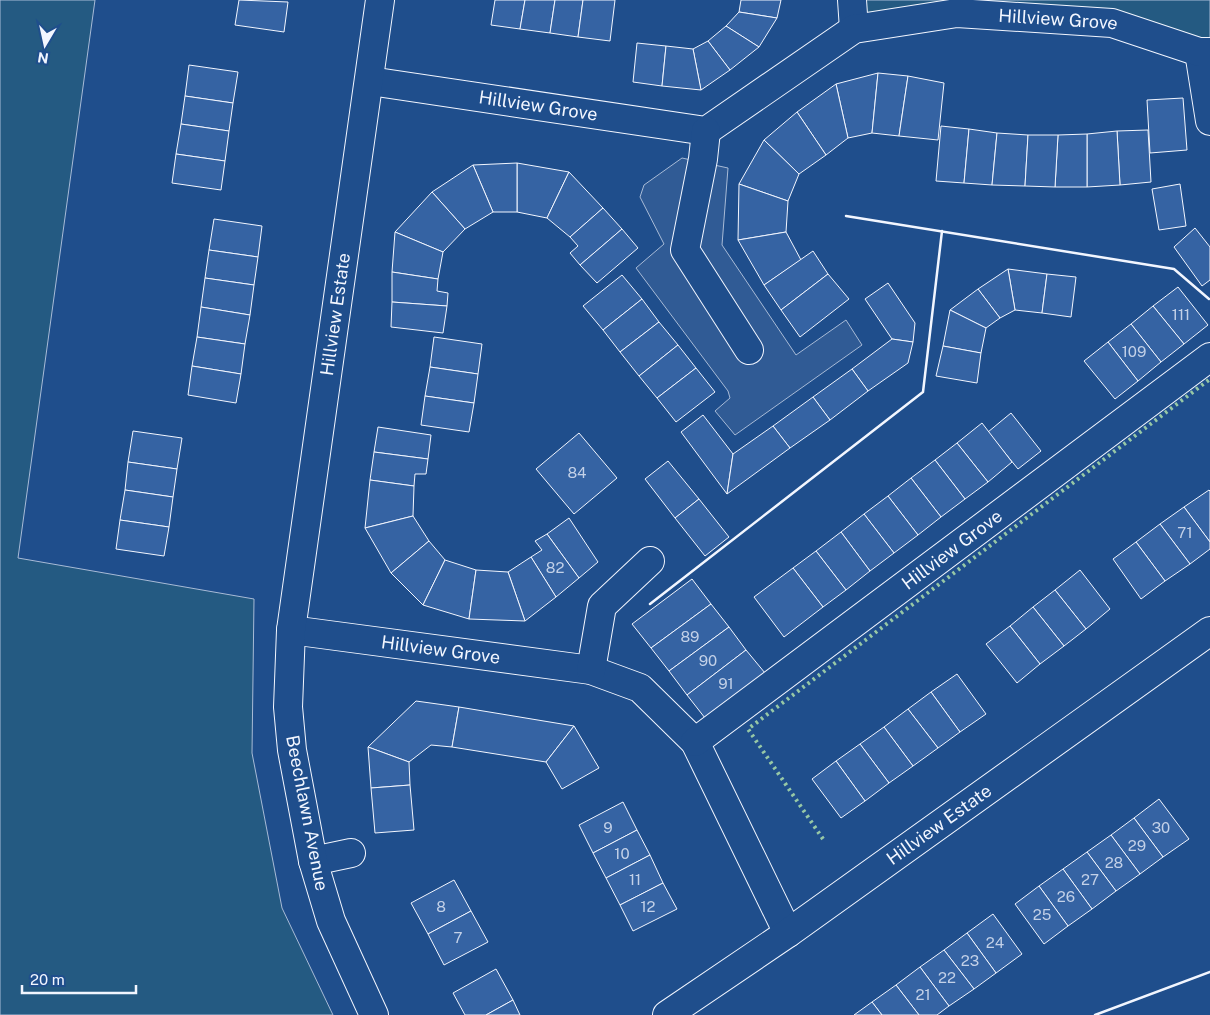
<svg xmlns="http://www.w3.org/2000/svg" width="1210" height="1015" viewBox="0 0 1210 1015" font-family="'Public Sans',sans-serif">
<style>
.green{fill:#245a82;stroke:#a8bbd7}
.parking{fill:#305b95;stroke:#a8bbd7}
.building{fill:#3563a3;stroke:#f2f6ff}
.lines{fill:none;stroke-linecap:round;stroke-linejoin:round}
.minor-casing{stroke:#f2f6ff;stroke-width:30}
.minor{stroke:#1f4e8c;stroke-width:28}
.hedge{stroke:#97c8a6;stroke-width:4;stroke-dasharray:2.5 4;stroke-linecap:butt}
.wall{stroke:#f2f6ff;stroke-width:2.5}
.labels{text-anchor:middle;stroke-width:4;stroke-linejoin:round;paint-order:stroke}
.number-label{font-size:15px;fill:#c3d1e8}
.street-label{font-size:18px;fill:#f2f6ff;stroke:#1f4e8c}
</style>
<rect width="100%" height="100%" fill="#1f4e8c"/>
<g class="green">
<polygon points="0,0 95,0 18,558 254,599 252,753 282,908 333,1015 0,1015"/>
<polygon points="862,0 1210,0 1210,53 1105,23 862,20"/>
</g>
<polygon class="parking" points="682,158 728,168 722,245 796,355 846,320 862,345 735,435 715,411 730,398 728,391 636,268 664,244 640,197 644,185"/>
<g class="building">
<polygon points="239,0 288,2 284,32 235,25"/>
<polygon points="495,0 525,0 520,29 491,25"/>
<polygon points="525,0 555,0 550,33 520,29"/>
<polygon points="555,0 583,0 578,37 550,33"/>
<polygon points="583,0 615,0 610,41 578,37"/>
<polygon points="741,0 781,0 777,18 739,12"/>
<polygon points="739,12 777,18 759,47 726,26"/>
<polygon points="726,26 759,47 730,70 708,41"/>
<polygon points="708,41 730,70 701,90 693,49"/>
<polygon points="637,43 666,46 662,86 633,82"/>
<polygon points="666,46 693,49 701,90 662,86"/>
<polygon points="189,65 238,72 233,103 185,96"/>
<polygon points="878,73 872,133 848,138 836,84"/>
<polygon points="878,73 908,76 899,136 872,133"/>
<polygon points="908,76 944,83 938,140 899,136"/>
<polygon points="836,84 848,138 826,155 797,112"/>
<polygon points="185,96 233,103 229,131 181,124"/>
<polygon points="1183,98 1187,150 1150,153 1147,100"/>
<polygon points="797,112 826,155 799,174 764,140"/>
<polygon points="181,124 229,131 225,161 176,154"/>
<polygon points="941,126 969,129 964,183 936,181"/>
<polygon points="969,129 997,133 992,185 964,183"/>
<polygon points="1148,130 1151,182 1120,185 1117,131"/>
<polygon points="1117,131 1120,185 1087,187 1087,134"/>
<polygon points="997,133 1028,135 1025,186 992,185"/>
<polygon points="1087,134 1087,187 1055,187 1058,135"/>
<polygon points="1028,135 1058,135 1055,187 1025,186"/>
<polygon points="764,140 799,174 788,201 739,184"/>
<polygon points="176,154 225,161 221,190 172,183"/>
<polygon points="517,163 569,172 547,218 517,212"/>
<polygon points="517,163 517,212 493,212 473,165"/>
<polygon points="473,165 493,212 465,229 432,192"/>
<polygon points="569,172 603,208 570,237 547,218"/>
<polygon points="739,184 788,201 786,232 738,240"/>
<polygon points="1180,184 1186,226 1159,230 1152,189"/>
<polygon points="432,192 465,229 443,252 395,232"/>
<polygon points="603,208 622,229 580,265 570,253 578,246 570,237"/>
<polygon points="214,219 262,226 258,257 209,250"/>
<polygon points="1195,228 1210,247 1210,280 1202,286 1174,247"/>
<polygon points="622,229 638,248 597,283 580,265"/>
<polygon points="395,232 443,252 438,279 392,272"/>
<polygon points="786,232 801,260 764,285 738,240"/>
<polygon points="209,250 258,257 254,285 205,278"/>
<polygon points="813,251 828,274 781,310 764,285"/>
<polygon points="1008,269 1047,274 1042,313 1015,310"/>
<polygon points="1008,269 1015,310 1000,318 978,289"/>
<polygon points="392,272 438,279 437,291 448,293 447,306 392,302"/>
<polygon points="828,274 849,299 800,337 781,310"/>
<polygon points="1047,274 1076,277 1071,317 1042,313"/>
<polygon points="622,275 642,299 603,330 583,306"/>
<polygon points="205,278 254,285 250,315 201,307"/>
<polygon points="888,283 915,323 913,342 892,339 865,299"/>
<polygon points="1178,287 1208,325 1184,344 1153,306"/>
<polygon points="978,289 1000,318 986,328 950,310"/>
<polygon points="642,299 659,322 620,352 603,330"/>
<polygon points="392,302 447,306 443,333 391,327"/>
<polygon points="1153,306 1184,344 1161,362 1131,324"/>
<polygon points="201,307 250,315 245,344 197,337"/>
<polygon points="950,310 986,328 981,353 943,346"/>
<polygon points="659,322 678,345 639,376 620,352"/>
<polygon points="1131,324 1161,362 1138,381 1108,342"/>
<polygon points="197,337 245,344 241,374 192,366"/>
<polygon points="434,337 482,344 478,374 430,367"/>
<polygon points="892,339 913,342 908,363 868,391 852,369"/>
<polygon points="1108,342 1138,381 1115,399 1084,361"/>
<polygon points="678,345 696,368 657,398 639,376"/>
<polygon points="943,346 981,353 977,383 936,376"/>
<polygon points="192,366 241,374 236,403 188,395"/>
<polygon points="430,367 478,374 474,403 425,396"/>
<polygon points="696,368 715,392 676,422 657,398"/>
<polygon points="852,369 868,391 830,420 813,397"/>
<polygon points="425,396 474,403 469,432 421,425"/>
<polygon points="813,397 830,420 790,448 773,426"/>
<polygon points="1011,413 1041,451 1018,469 988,432"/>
<polygon points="703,415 733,454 727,494 681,432"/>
<polygon points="982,423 1012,462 988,482 957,443"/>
<polygon points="773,426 790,448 727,494 733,454"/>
<polygon points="378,427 431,435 428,459 374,452"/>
<polygon points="133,431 182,438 177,469 128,462"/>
<polygon points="579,433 617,478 574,514 536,469"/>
<polygon points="957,443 988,482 965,499 935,460"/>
<polygon points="374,452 428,459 426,474 415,474 414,486 370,480"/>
<polygon points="935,460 965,499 941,517 911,478"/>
<polygon points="668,461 699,499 675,518 645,479"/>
<polygon points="128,462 177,469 173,497 125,490"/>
<polygon points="911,478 941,517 918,535 888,496"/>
<polygon points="370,480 414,486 413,516 365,528"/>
<polygon points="125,490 173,497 169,527 120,520"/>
<polygon points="1209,490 1210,491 1210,542 1184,507"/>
<polygon points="888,496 918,535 894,553 864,514"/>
<polygon points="699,499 729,537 705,556 675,518"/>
<polygon points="1184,507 1210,542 1210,549 1190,564 1160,524"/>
<polygon points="864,514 894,553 870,571 841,532"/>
<polygon points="413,516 429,541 391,573 365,528"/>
<polygon points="569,518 598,562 579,578 547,534"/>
<polygon points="120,520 169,527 164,556 116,549"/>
<polygon points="1160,524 1190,564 1165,581 1136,542"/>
<polygon points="841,532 870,571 846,590 816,551"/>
<polygon points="547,534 579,578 556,597 531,557 542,550 535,541"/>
<polygon points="429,541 445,560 423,605 391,573"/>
<polygon points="1136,542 1165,581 1141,599 1113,559"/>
<polygon points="816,551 846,590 823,607 793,568"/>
<polygon points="531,557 556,597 525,621 508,572"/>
<polygon points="445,560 476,570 469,619 423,605"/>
<polygon points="793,568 823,607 784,637 754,597"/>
<polygon points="476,570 508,572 525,621 469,619"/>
<polygon points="1080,570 1110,609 1086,629 1055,590"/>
<polygon points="692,579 711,604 651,648 632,624"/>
<polygon points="1055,590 1086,629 1064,646 1033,607"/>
<polygon points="711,604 729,627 669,671 651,648"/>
<polygon points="1033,607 1064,646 1040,664 1010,626"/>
<polygon points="1010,626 1040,664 1017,683 986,644"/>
<polygon points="729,627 746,650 687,695 669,671"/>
<polygon points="746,650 765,673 705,718 687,695"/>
<polygon points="957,674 986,714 960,732 931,692"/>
<polygon points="931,692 960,732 938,748 908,709"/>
<polygon points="416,701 459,707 452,747 431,745 409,762 368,747"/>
<polygon points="459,707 574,726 546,762 452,747"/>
<polygon points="908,709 938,748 913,766 884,727"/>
<polygon points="574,726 599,768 562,789 546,762"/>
<polygon points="884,727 913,766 889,783 860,744"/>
<polygon points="860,744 889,783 865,801 836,761"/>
<polygon points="368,747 409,762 410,785 371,788"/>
<polygon points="836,761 865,801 841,818 812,779"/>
<polygon points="410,785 414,830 375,833 371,788"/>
<polygon points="1159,799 1189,839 1163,857 1134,818"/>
<polygon points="623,802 637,830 593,853 579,825"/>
<polygon points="1134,818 1163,857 1140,874 1111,835"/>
<polygon points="637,830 650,855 606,878 593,853"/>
<polygon points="1111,835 1140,874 1116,891 1087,852"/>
<polygon points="1087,852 1116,891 1092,909 1063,869"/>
<polygon points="650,855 663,883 620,905 606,878"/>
<polygon points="1063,869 1092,909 1068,926 1039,886"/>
<polygon points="454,880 471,911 428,934 411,903"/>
<polygon points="663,883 677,909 633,931 620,905"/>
<polygon points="1039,886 1068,926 1044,944 1015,904"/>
<polygon points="471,911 488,942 444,965 428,934"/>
<polygon points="993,914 1022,954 996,973 967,933"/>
<polygon points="967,933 996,973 974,989 944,950"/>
<polygon points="944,950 974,989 949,1006 920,967"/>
<polygon points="920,967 949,1006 937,1015 919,1015 896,985"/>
<polygon points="496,969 513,1000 486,1015 465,1015 453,993"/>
<polygon points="896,985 919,1015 882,1015 872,1002"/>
<polygon points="513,1000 520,1015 486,1015"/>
<polygon points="872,1002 882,1015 854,1015"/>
</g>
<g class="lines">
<defs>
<g id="minor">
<polyline points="852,0 854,29"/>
<polyline points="1199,52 1210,121"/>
<path id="s1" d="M370,81L706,131L854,29L957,13L1112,23L1199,52H1210"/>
<polyline points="706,131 703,159 685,250 749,350"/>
<path id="s2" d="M291,630L591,670L640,688L695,742L788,933"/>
<polyline points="591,670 602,606 650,561"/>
<path id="s3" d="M695,742L1210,357"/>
<polyline points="313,861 351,853"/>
<path id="s4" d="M374,1015L331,921L313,861L292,750L288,707L291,630L380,0"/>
<path id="s5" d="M667,1015L788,933L1210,631"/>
</g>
</defs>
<use href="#minor" class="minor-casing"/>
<use href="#minor" class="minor"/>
<polyline class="hedge" points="823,839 748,729 1210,379"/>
<g class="wall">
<polyline points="846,216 1174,269 1209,299"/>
<polyline points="650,604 923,392 942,231"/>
<polyline points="1095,1015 1210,972"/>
</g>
</g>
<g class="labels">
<g class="number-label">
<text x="1181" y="320">111</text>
<text x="1134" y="357">109</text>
<text x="577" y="478">84</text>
<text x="1185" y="538">71</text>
<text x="555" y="573">82</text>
<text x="690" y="642">89</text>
<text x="708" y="666">90</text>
<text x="726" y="689">91</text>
<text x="608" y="833">9</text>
<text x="1161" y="833">30</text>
<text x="1137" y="851">29</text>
<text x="622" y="859">10</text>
<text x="1114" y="868">28</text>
<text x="635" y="885">11</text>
<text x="1090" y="885">27</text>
<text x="1066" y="902">26</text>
<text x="441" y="912">8</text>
<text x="648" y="912">12</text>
<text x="1042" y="920">25</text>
<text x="458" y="943">7</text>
<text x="995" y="948">24</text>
<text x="970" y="966">23</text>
<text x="947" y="983">22</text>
<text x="923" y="1000">21</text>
</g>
<g class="street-label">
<text dy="6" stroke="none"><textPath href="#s1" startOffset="725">Hillview Grove</textPath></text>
<text dy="6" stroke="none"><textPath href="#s1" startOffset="170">Hillview Grove</textPath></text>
<text dy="6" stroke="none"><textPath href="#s4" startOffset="718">Hillview Estate</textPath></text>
<text dy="6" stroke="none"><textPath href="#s3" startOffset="321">Hillview Grove</textPath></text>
<text dy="6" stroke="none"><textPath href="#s2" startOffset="151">Hillview Grove</textPath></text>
<text transform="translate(307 813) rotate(79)" y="6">Beechlawn Avenue</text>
<text dy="6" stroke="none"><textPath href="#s5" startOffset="332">Hillview Estate</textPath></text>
</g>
</g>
<g transform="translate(45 45) rotate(189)" stroke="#1f4e8c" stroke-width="4" paint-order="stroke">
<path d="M0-4L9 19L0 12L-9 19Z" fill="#f2f6ff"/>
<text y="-8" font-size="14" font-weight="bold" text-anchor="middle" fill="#f2f6ff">N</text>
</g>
<path d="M22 985v8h114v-8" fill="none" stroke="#f2f6ff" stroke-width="2.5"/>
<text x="30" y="985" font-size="15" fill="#f2f6ff" stroke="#1f4e8c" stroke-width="4" paint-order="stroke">20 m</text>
</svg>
